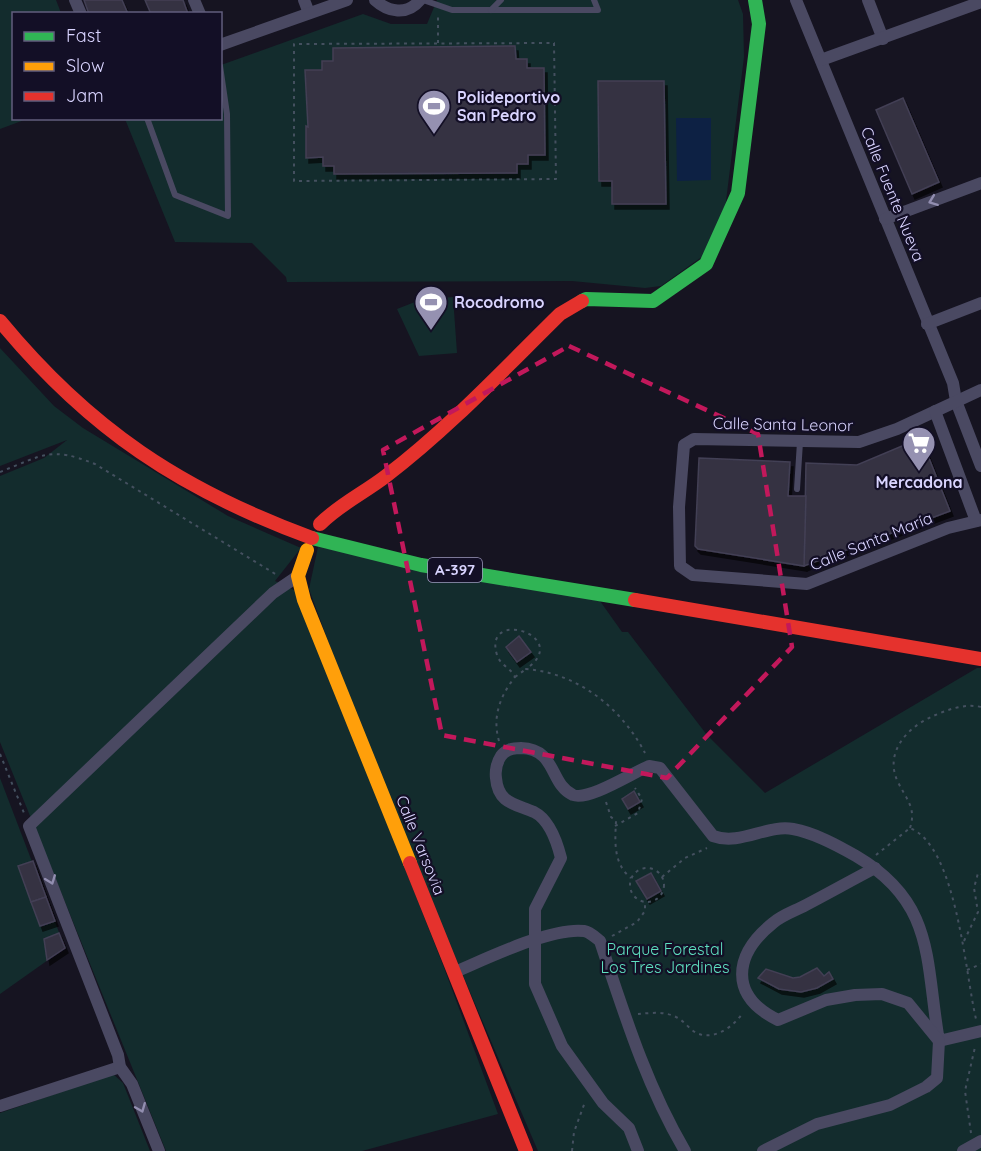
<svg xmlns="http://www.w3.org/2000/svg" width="981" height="1151" viewBox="0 0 981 1151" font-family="Quicksand,sans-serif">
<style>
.green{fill:#132c2d}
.water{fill:#0d2144}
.building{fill:#343243;stroke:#433f54;stroke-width:1.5;filter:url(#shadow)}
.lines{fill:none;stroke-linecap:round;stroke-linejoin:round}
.path{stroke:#44505f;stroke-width:2;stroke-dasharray:3 4.5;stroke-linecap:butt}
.lane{stroke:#4a4962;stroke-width:6}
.street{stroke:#4a4962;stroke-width:12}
.fast{stroke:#30b455;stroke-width:14}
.slow{stroke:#ff9f0a;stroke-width:14}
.jam{stroke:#e5322d;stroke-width:14}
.oneway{stroke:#928eb0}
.marked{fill:none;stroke:#c2185b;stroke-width:4.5;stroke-dasharray:12 8;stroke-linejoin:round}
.labels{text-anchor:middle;stroke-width:4.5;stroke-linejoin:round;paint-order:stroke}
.shield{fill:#130f26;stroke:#9e99be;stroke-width:1.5}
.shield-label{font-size:15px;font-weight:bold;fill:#d9d4ff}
.poi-label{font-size:16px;font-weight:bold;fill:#d9d4ff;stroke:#130f26;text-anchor:start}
.street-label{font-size:16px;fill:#d9d4ff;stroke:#130f26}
.park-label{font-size:16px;fill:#5fe0c0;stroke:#130f26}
</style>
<defs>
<filter id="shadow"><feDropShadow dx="3" dy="5" stdDeviation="0" flood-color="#0009"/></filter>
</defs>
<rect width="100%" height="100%" fill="#161421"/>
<g class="green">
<polygon points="0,0 56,0 61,13 14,14 14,118 27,119 0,129"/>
<polygon points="437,0 738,0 743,14 744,57 725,209 710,251 661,286 645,288 572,281 287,282 286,277 252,243 175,242 125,119 220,118 221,65 363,14 391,24 427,24"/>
<polygon points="453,297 457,353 419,356 397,309 420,300"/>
<polygon points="0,348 54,406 83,428 228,516 301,548 275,581 296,591 443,965 498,1114 362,1151 166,1151 0,742 0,476 44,458 67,440 0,466"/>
<polygon points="318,547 600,601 622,632 628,632 707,735 765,793 977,668 981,668 981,1151 538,1151 378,777 309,589"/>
<polygon points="0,778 65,948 0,994"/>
<polygon points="113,1074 123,1083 150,1151 0,1151 0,1113"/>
</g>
<polygon class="water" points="676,118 711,118 711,180 677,181"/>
<g class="building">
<polygon points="84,0 122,0 128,14 89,14"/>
<polygon points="145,0 183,0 188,14 151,14"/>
<polygon points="515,46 516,59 527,59 527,68 544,68 545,155 528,155 528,164 517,164 517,173 334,174 334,166 323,166 323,157 306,158 306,126 308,127 305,70 322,70 322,61 333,61 333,48"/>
<polygon points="598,81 664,81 666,204 612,204 612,181 599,181"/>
<polygon points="903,98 939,182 912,194 876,110"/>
<polygon points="921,438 950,511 804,566 806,463 857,465"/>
<polygon points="699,458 790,462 788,496 806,496 804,566 698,549 695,546"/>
<polygon points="519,636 531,652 517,662 506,647"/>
<polygon points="634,791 640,802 628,809 622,799"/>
<polygon points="33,861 46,897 31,902 18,866"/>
<polygon points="651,873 661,891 647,899 636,881"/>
<polygon points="46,897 55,921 40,926 31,902"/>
<polygon points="59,933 65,948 47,960 44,939"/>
<polygon points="817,968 824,976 829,972 833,979 817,988 801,992 779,989 758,978 766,969 793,978 800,977"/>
</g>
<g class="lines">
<g class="path">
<polyline points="438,43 438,16"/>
<polygon points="554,43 556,179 294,181 294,44"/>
<path d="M0,472C43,455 50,446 95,464L277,575"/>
<polyline points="515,677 526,669"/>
<path d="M499,741C492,717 500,696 515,677C511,668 500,665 497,655C482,607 574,636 526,669C577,673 621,707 645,753"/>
<polyline points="0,754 24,813"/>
<path d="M606,802L611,817L616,821C615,841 613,864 631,878"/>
<polyline points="615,826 638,813 642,799 635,788"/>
<path d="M910,828C917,807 905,798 897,780C885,752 907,728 931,717C946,710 965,703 981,707"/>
<path d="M876,855L910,828C957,847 965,973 976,1019"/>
<circle cx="647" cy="885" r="17"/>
<polyline points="662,877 685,858 707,848"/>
<polyline points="612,936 637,922 645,911 645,902"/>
<polyline points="964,941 978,912 974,888 978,873 981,874"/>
<polyline points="967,970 981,964"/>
<path d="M638,1014C650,1013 664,1011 676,1017C685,1021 690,1031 699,1034C715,1040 736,1025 743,1012"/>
<polyline points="971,1133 965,1091 975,1047"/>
<polyline points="572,1151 574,1132 585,1102"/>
</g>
<g class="lane">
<polyline points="423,0 452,10 598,10 594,0"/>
<polyline points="491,10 501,0"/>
<polyline points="147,118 175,195 228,216 227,114 220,66"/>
<polyline points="797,489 800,442"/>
</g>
<g class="street">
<polyline points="75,0 81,14"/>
<polyline points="194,0 200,14"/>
<polyline points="304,0 309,13"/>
<path d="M375,0C388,12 407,16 420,0"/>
<polyline points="796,0 953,383 956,401 981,466"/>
<polyline points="868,0 883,39"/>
<polyline points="220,45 347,0"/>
<polyline points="821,60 981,2"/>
<polyline points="885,219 981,183"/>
<polyline points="927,324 981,303"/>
<polyline points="981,390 897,429 859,442 694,439 684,445 679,507 680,566 693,575 807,584 948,528 981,520"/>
<polyline points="935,411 976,521"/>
<path d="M455,972C486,959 551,927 584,931C590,932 595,937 600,941C624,1013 646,1085 685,1151"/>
<polyline points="0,1106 120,1067"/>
<polyline points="159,1151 132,1084 120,1067 118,1055 29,826 273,593 298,576"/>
<path d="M638,1151L629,1128L603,1103L562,1046L535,984V909L561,858C557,842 550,820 534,812C516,804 498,804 496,778C495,771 497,762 501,756C506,749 513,748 521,748C557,749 549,784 573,795C589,801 632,773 649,766L660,768L713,836C740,846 768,824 793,829C815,833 837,845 856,856C936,903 925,961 939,1041L981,1031"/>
<path d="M763,1151L817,1124L890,1105L926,1087L937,1078L939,1041L908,1003L882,994L855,995L826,1000L778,1020C729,996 733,955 773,923C782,915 795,911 806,905C829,893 852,880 875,868"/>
<polyline points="963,1151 981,1141"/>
</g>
<g class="fast">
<polyline points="582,301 586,299 653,301 706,264 738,193 759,24 755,0"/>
<polyline points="312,538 421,565 635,600"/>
</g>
<polyline class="slow" points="307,550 298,576 304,600 410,863"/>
<g class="jam">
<path d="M0,321C89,429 181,490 312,538"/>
<path d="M320,524C340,504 364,493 386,476C449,428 504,369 560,314L582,301"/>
<polyline points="635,600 981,659"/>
<polyline points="410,863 526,1151"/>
</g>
</g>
<defs><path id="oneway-chevron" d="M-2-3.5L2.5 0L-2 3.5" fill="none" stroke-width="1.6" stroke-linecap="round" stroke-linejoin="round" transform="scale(1.5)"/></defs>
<g class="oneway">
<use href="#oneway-chevron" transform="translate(933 201) rotate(159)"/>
<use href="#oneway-chevron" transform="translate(51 880) rotate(69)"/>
<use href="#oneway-chevron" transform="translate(141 1108) rotate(68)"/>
</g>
<path class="marked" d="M569,346L758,434L792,647L667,778L442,735L383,450Z"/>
<defs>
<symbol id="stadium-pin" viewBox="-11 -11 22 30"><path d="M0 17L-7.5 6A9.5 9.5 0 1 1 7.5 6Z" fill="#9591b1" stroke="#130f26"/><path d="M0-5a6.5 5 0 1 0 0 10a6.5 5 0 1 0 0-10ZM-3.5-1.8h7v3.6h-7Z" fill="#fff"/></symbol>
<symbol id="supermarket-pin" viewBox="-11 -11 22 30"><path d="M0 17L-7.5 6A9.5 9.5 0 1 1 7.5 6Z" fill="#9591b1" stroke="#130f26"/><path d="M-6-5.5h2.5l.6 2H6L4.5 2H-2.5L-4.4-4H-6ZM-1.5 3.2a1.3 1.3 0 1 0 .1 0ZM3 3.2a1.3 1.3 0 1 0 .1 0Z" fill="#fff"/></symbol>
</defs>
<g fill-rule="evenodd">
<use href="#stadium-pin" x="415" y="87" width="38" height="52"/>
<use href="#stadium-pin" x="412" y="283" width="38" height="52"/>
<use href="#supermarket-pin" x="900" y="424" width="38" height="52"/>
</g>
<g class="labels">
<rect class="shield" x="428" y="558" width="54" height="24" rx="4.5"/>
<g class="shield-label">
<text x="455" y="575">A-397</text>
</g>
<g class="poi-label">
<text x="457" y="103">Polideportivo<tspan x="457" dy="18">San Pedro</tspan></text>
<text x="454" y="308">Rocodromo</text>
<text x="919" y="488" text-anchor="middle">Mercadona</text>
</g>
<g class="street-label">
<text transform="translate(893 194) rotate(68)" y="6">Calle Fuente Nueva</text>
<text transform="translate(783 424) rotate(1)" y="6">Calle Santa Leonor</text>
<text transform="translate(871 541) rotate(-22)" y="6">Calle Santa María</text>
<text transform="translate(421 845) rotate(68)" y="6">Calle Varsovia</text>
</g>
<g class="park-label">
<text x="665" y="955">Parque Forestal<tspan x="665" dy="18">Los Tres Jardines</tspan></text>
</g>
</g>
<rect x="12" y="12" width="210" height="108" fill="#130f26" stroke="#625e7d" stroke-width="1.5"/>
<rect x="24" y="32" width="30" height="9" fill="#30b455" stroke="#625e7d" stroke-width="1.5"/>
<text x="66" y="42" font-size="18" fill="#d9d4ff">Fast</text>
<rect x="24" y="62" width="30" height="9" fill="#ff9f0a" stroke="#625e7d" stroke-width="1.5"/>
<text x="66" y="72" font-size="18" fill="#d9d4ff">Slow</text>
<rect x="24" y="92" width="30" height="9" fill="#e5322d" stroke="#625e7d" stroke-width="1.5"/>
<text x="66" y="102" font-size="18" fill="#d9d4ff">Jam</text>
</svg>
